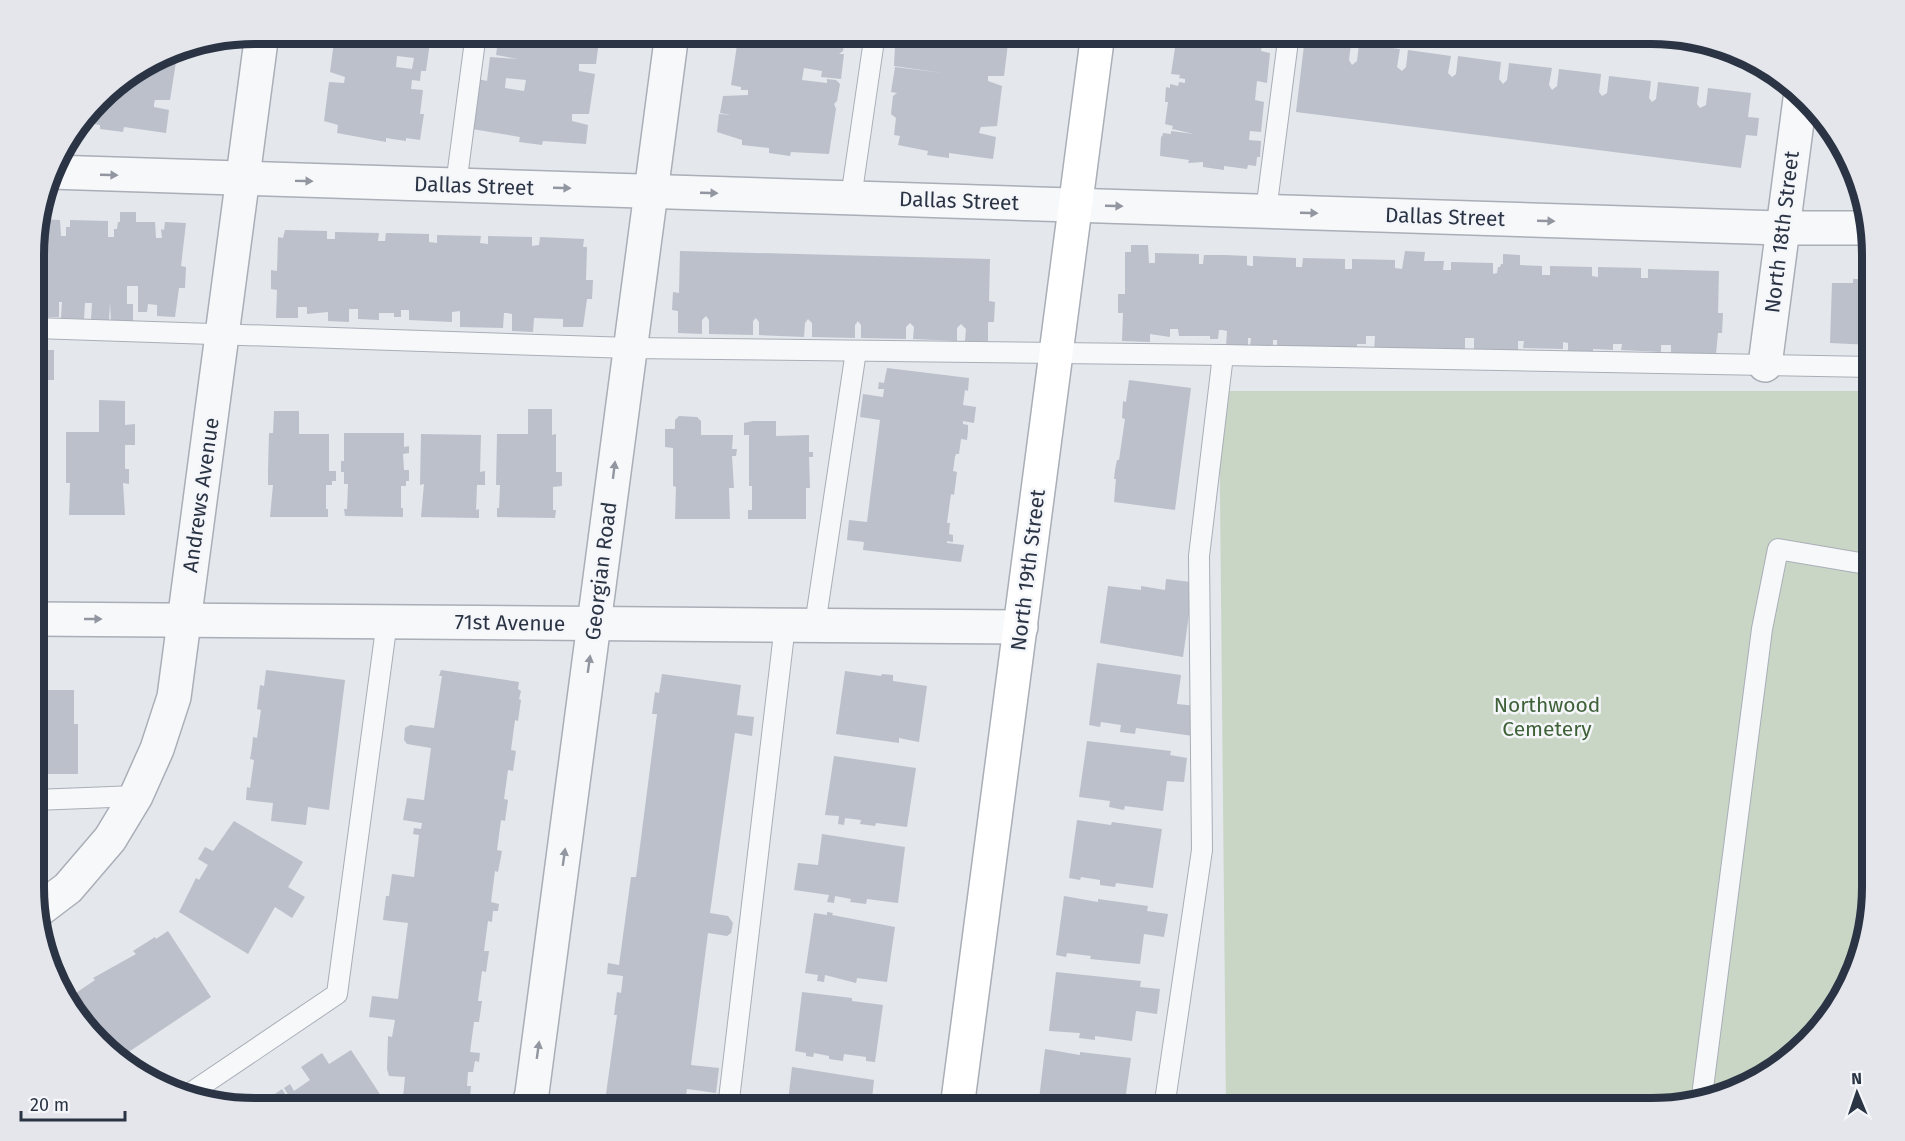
<svg xmlns="http://www.w3.org/2000/svg" width="1905" height="1141" viewBox="0 0 1905 1141" font-family="'Fira Sans',sans-serif">
<style>
.green{fill:#c9d6c5}
.building{fill:#bbc0ca;fill-rule:evenodd}
.lines{fill:none;stroke-linecap:round;stroke-linejoin:round}
.lane-casing{stroke:#a9aeb7;stroke-width:22}
.street-casing{stroke:#a9aeb7;stroke-width:36}
.secondary-casing{stroke:#a9aeb7;stroke-width:36}
.lane{stroke:#f7f8fa;stroke-width:20}
.street{stroke:#f7f8fa;stroke-width:33}
.secondary{stroke:#fff;stroke-width:33}
.oneway{fill:#9196a0}
.labels{text-anchor:middle;stroke-width:5;stroke-linejoin:round;paint-order:stroke}
.street-label{font-size:21px;fill:#2b3445;stroke:#f4f6f9}
.park-label{font-size:21px;fill:#3f6138;stroke:#f4f6f9}
.rim{fill:none;stroke:#2b3445;stroke-width:8}
</style>
<rect width="100%" height="100%" fill="#e4e7ec"/>
<polygon class="green" points="1219,391 1872,391 1872,901 1842,998 1762,1078 1665,1108 1226,1108"/>
<g class="building">
<path d="M351,33H433L432,41L423,40L430,42L426,71H421L420,81L412,80L411,89L423,90L420,114H424L420,140L406,138V141L386,138V142L337,133L338,125L324,121L329,82L344,83L345,77L330,72L335,34L351,35ZM397,56L414,58L412,69L396,67Z"/>
<path d="M499,33H516L515,39L531,41V33H600L596,64H579V71L595,74L589,114H572V121L588,125L586,144L543,141L542,145L519,142L520,137L472,129L478,79L487,81L490,57L518,59L496,55ZM506,78L526,80L524,91L505,88Z"/>
<polygon points="738,33 846,33 843,51 839,54 844,54 841,79 821,77 822,71 804,68 802,80 827,83 827,79 836,80 840,84 837,101 834,104 836,109 829,154 791,152 790,156 769,153 769,148 742,145 742,140 717,132 719,114 730,115 720,113 723,96 748,95 748,90 741,90 741,87 731,85 737,45 746,47 746,44 754,45 755,40 747,39 747,36 738,35"/>
<polygon points="901,33 1002,33 1009,35 1004,76 988,76 988,81 1002,86 997,126 981,127 980,129 979,133 996,137 993,159 949,153 949,158 927,155 928,151 898,145 900,136 894,135 896,118 891,114 893,96 897,93 891,92 895,67 943,73 894,66 895,46 898,42 920,44 920,42 905,41 901,36"/>
<polygon points="1192,33 1263,33 1261,51 1270,53 1267,83 1257,81 1255,100 1264,102 1261,132 1250,131 1249,140 1261,141 1260,157 1257,157 1256,166 1248,165 1247,169 1224,166 1224,170 1203,167 1203,162 1188,163 1189,160 1160,156 1161,136 1162,137 1163,133 1171,134 1171,131 1194,134 1172,129 1173,126 1165,124 1168,102 1165,102 1166,87 1170,88 1170,84 1178,86 1179,82 1185,83 1185,79 1179,78 1180,75 1171,74 1177,35 1184,37 1185,34 1192,35"/>
<polygon points="1305,37 1351,43 1349,60 1352,65 1357,61 1359,44 1400,49 1397,67 1402,71 1406,67 1408,50 1451,56 1448,73 1452,77 1456,74 1458,56 1501,62 1499,79 1503,84 1507,80 1509,63 1552,68 1549,85 1552,90 1557,86 1559,69 1601,74 1599,92 1602,96 1607,93 1609,76 1651,81 1649,98 1652,102 1656,99 1658,82 1699,87 1697,104 1700,108 1706,105 1708,88 1751,93 1748,117 1759,118 1757,136 1746,135 1741,168 1296,112"/>
<polygon points="157,57 176,62 170,100 155,100 154,104 154,107 169,110 166,133 124,127 123,132 100,129 100,125 82,122 102,96 108,97 102,96 108,88"/>
<polygon points="120,212 136,212 136,222 155,222 156,238 162,238 161,229 164,230 165,222 186,223 181,266 186,267 185,288 179,288 175,317 157,316 157,305 148,304 147,312 138,312 138,286 127,286 127,304 133,304 133,321 111,321 110,303 109,321 91,320 92,303 85,303 84,319 61,318 62,302 59,302 59,317 38,317 38,301 42,301 43,283 35,283 35,226 37,219 60,220 61,236 66,236 66,227 70,227 70,220 108,221 108,237 114,237 114,229 117,229 118,222 120,222"/>
<polygon points="285,230 327,231 327,239 335,239 335,232 379,233 378,241 385,241 386,233 429,234 429,242 437,243 437,235 481,236 480,243 488,244 488,236 532,237 532,246 539,245 540,237 584,239 583,247 587,247 586,280 593,280 592,299 587,299 583,327 563,327 563,319 534,318 533,332 512,331 512,314 507,313 504,313 503,328 460,327 460,311 452,312 452,322 409,320 409,310 401,310 401,317 394,317 394,313 379,313 379,320 358,319 358,309 349,309 349,322 328,321 328,312 307,314 307,307 298,307 298,318 276,318 277,290 271,289 271,270 277,271 278,237 283,238"/>
<polygon points="1131,245 1148,245 1149,263 1155,263 1155,253 1199,254 1199,264 1203,264 1204,255 1225,255 1247,256 1247,265 1250,266 1253,266 1253,256 1296,258 1296,267 1302,267 1303,258 1345,259 1345,269 1352,269 1352,259 1395,260 1395,268 1402,269 1405,251 1425,252 1424,261 1444,261 1443,270 1451,270 1451,262 1493,263 1493,274 1497,273 1498,267 1500,267 1501,264 1503,264 1503,254 1520,255 1520,265 1542,266 1542,275 1550,275 1550,266 1592,267 1592,276 1598,277 1598,267 1641,268 1641,278 1648,278 1648,269 1719,271 1718,313 1723,313 1722,333 1718,333 1716,354 1671,354 1671,345 1661,345 1661,352 1621,350 1622,344 1613,344 1613,350 1593,349 1593,356 1568,355 1568,343 1563,342 1563,349 1523,348 1524,341 1518,341 1518,355 1474,354 1474,338 1465,338 1465,354 1374,351 1375,336 1366,336 1366,344 1357,344 1357,352 1277,348 1277,340 1273,340 1273,347 1250,347 1251,338 1248,338 1248,346 1226,346 1227,331 1222,330 1219,330 1218,339 1210,339 1210,336 1179,336 1178,329 1170,329 1170,337 1150,334 1150,342 1122,341 1123,313 1118,313 1118,294 1125,294 1125,252 1131,252"/>
<polygon points="680,251 990,259 989,301 995,302 994,322 988,322 988,341 965,341 966,329 961,324 957,328 957,341 913,339 914,327 910,323 906,327 906,339 861,338 861,325 858,321 855,325 855,338 812,337 812,323 808,319 805,323 804,337 759,335 759,322 756,318 753,321 753,335 709,334 709,320 706,316 702,320 702,334 678,333 678,311 672,310 673,292 679,293"/>
<polygon points="1853,279 1872,279 1872,345 1830,343 1832,283 1853,283"/>
<rect x="35" y="350" width="19" height="30"/>
<polygon points="887,368 969,378 968,391 965,390 963,405 976,407 974,423 963,421 963,424 968,425 968,431 967,440 961,439 959,454 956,454 955,457 953,471 957,472 954,495 951,494 947,523 950,523 949,534 953,535 953,542 947,541 947,543 964,545 961,562 863,550 864,542 847,540 849,520 867,522 880,420 860,417 863,394 883,397 884,389 878,389 879,382 884,383"/>
<polygon points="1129,380 1191,388 1175,510 1114,502 1116,479 1114,479 1115,470 1117,460 1119,460 1125,419 1122,418 1123,401 1126,402"/>
<polygon points="99,400 125,401 125,425 135,424 135,445 125,445 125,469 129,469 129,484 123,483 125,515 69,515 70,483 66,483 66,432 99,432"/>
<polygon points="528,409 552,409 552,435 556,434 556,472 562,472 562,486 553,487 553,510 556,510 555,518 497,517 497,508 499,508 500,485 496,485 497,434 528,434"/>
<polygon points="274,411 299,411 299,434 329,434 329,471 336,471 336,481 332,481 332,485 326,485 326,509 328,509 328,517 270,517 273,485 268,485 268,471 269,433 273,433"/>
<polygon points="679,416 697,417 701,421 701,435 733,435 732,449 737,449 736,456 732,456 734,488 729,488 730,519 675,519 676,487 673,486 673,448 665,447 665,429 675,429 675,420"/>
<polygon points="753,421 776,421 776,436 809,435 809,452 813,452 813,457 809,457 810,488 806,488 806,519 748,519 748,510 752,510 752,486 749,486 749,435 744,435 744,423"/>
<polygon points="35,432 41,432 41,469 45,469 45,485 40,485 40,515 35,515"/>
<polygon points="344,433 404,433 404,447 409,446 409,453 403,454 404,470 409,470 409,481 406,481 406,486 401,486 401,508 403,508 403,517 345,516 344,509 347,509 348,484 344,484 344,472 341,472 341,461 344,461"/>
<polygon points="421,434 481,435 480,472 485,471 485,485 477,485 476,510 479,509 479,518 421,517 424,484 420,485"/>
<polygon points="1166,579 1191,582 1192,593 1183,657 1100,643 1108,586 1141,590 1141,586 1165,590"/>
<polygon points="1097,663 1181,675 1177,704 1197,706 1193,736 1136,728 1135,734 1120,732 1121,725 1101,722 1100,727 1089,725"/>
<polygon points="266,670 345,680 329,810 308,807 306,825 271,821 273,803 246,800 247,787 250,788 254,760 250,759 252,747 253,737 257,738 261,710 257,709 260,685 264,686"/>
<polygon points="441,670 519,682 518,689 521,691 519,699 521,700 518,721 515,720 511,750 516,751 513,771 508,770 504,799 508,800 505,821 501,820 497,850 502,851 498,872 495,871 491,902 499,904 498,911 493,911 492,922 488,921 484,951 489,951 486,972 482,971 478,1001 482,1001 479,1022 474,1022 470,1052 480,1053 479,1062 475,1061 473,1072 468,1072 467,1086 471,1086 470,1098 464,1098 464,1108 402,1108 405,1077 389,1076 387,1069 388,1036 392,1037 395,1020 369,1017 372,996 398,999 408,923 383,920 386,896 389,896 392,874 414,877 419,835 413,834 414,828 421,829 422,823 403,820 407,798 424,800 431,748 407,744 404,740 405,728 410,725 434,728 442,676 439,676"/>
<polygon points="845,671 881,676 882,674 893,675 893,681 927,686 919,742 899,738 899,743 836,734"/>
<polygon points="662,674 741,685 737,715 754,717 752,736 735,733 710,913 728,916 733,923 731,933 727,936 708,933 691,1065 719,1068 716,1093 687,1089 684,1108 601,1108 603,1094 606,1094 617,1015 614,1015 617,992 621,993 623,976 607,974 608,963 619,965 631,877 636,877 657,714 652,714 655,692 659,693"/>
<polygon points="35,690 74,690 74,724 78,724 78,774 42,774 41,794 35,794"/>
<polygon points="1087,741 1171,751 1170,755 1187,758 1184,782 1167,781 1163,811 1125,806 1124,810 1109,807 1110,801 1079,797"/>
<polygon points="834,756 916,768 907,827 876,823 875,826 860,824 861,820 845,818 844,825 838,824 839,816 825,815"/>
<polygon points="1077,820 1111,825 1112,822 1162,829 1153,888 1116,883 1115,887 1100,885 1100,880 1081,877 1080,880 1069,878"/>
<polygon points="234,821 303,862 288,887 305,897 292,918 275,907 248,954 179,912 196,878 199,880 208,865 198,859 205,847 213,851"/>
<polygon points="822,834 905,847 898,903 867,899 866,904 850,902 851,899 835,896 834,903 827,902 829,895 794,890 798,863 818,865"/>
<polygon points="1064,896 1098,902 1098,899 1148,906 1147,911 1168,914 1164,937 1144,934 1140,964 1090,959 1091,956 1067,953 1066,957 1056,955"/>
<polygon points="827,912 833,913 832,915 895,927 887,982 857,978 856,983 825,975 824,982 817,981 818,975 805,973 814,913 827,915"/>
<polygon points="168,931 211,997 121,1057 70,1009 65,997 68,995 70,997 95,980 93,978 136,954 133,951 155,937 156,939"/>
<polygon points="1056,972 1141,981 1140,987 1160,989 1157,1014 1136,1011 1132,1041 1095,1036 1095,1040 1079,1038 1080,1033 1049,1031"/>
<polygon points="802,992 852,998 852,1001 883,1005 875,1062 866,1061 866,1057 844,1054 843,1061 829,1059 829,1056 814,1053 813,1057 806,1056 806,1053 795,1051"/>
<polygon points="1045,1049 1080,1055 1080,1052 1131,1058 1124,1108 1038,1108"/>
<polygon points="351,1050 389,1108 267,1108 263,1102 282,1089 287,1097 289,1096 284,1088 290,1084 294,1091 310,1080 301,1067 322,1053 329,1064"/>
<polygon points="792,1067 874,1080 871,1108 766,1108 767,1098 788,1101"/>
</g>
<g class="lines">
<defs>
<g id="lane">
<polyline points="456,185 476,33"/>
<polyline points="851,198 875,33"/>
<polyline points="1266,211 1289,33"/>
<polyline points="35,328 630,348 1223,355 1872,367"/>
<polyline points="815,625 856,351"/>
<polyline points="35,800 136,796"/>
<polyline points="186,1096 337,994 387,621"/>
<polyline points="1702,1096 1762,629 1778,549 1872,565"/>
<polyline points="728,1108 785,625"/>
<polyline points="1164,1108 1202,850 1199,556 1223,355"/>
</g>
<g id="street">
<polyline points="51,172 1782,228 1867,228"/>
<polyline points="1765,365 1800,99"/>
<polyline points="35,619 1021,627"/>
<polyline points="35,913 68,888 110,839 136,796 157,749 174,697 262,33"/>
<polyline points="528,1108 532,1093 672,33"/>
</g>
<polyline id="secondary" points="957,1108 1098,33"/>
</defs>
<use href="#lane" class="lane-casing"/>
<use href="#street" class="street-casing"/>
<use href="#secondary" class="secondary-casing"/>
<use href="#lane" class="lane"/>
<use href="#street" class="street"/>
<use href="#secondary" class="secondary"/>
</g>
<defs><path id="oneway-solid" d="M-6-.8H1V-3.2L6.5 0L1 3.2V.8H-6Z" transform="scale(1.5)"/></defs>
<g class="oneway">
<use href="#oneway-solid" transform="translate(109 175) rotate(2)"/>
<use href="#oneway-solid" transform="translate(304 181) rotate(1)"/>
<use href="#oneway-solid" transform="translate(562 188) rotate(2)"/>
<use href="#oneway-solid" transform="translate(709 193) rotate(2)"/>
<use href="#oneway-solid" transform="translate(1114 206) rotate(2)"/>
<use href="#oneway-solid" transform="translate(1309 213) rotate(2)"/>
<use href="#oneway-solid" transform="translate(1546 221) rotate(2)"/>
<use href="#oneway-solid" transform="translate(614 470) rotate(-83)"/>
<use href="#oneway-solid" transform="translate(93 619)"/>
<use href="#oneway-solid" transform="translate(589 664) rotate(-82)"/>
<use href="#oneway-solid" transform="translate(564 857) rotate(-82)"/>
<use href="#oneway-solid" transform="translate(538 1050) rotate(-82)"/>
</g>
<g class="labels">
<g class="street-label">
<text transform="translate(474 186) rotate(2)" y="7">Dallas Street</text>
<text transform="translate(959 201) rotate(2)" y="7">Dallas Street</text>
<text transform="translate(1445 217) rotate(2)" y="7">Dallas Street</text>
<text transform="translate(1782 232) rotate(-83)" y="7">North 18th Street</text>
<text transform="translate(201 495) rotate(-82)" y="7">Andrews Avenue</text>
<text transform="translate(1028 570) rotate(-83)" y="7">North 19th Street</text>
<text transform="translate(601 571) rotate(-83)" y="7">Georgian Road</text>
<text transform="translate(510 623) rotate(1)" y="7">71st Avenue</text>
</g>
<g class="park-label">
<text x="1547" y="712">Northwood<tspan x="1547" dy="24">Cemetery</tspan></text>
</g>
</g>
<path d="M0 0H1905V1141H0ZM255 44H1651A211 211 0 0 1 1862 255V887A211 211 0 0 1 1651 1098H255A211 211 0 0 1 44 887V255A211 211 0 0 1 255 44Z" fill="#e4e6eb" fill-rule="evenodd"/>
<path class="rim" d="M255 44H1651A211 211 0 0 1 1862 255V887A211 211 0 0 1 1651 1098H255A211 211 0 0 1 44 887V255A211 211 0 0 1 255 44Z"/>
<g transform="translate(1857 1093) rotate(358)" stroke="#f4f6f9" stroke-width="4.5" paint-order="stroke">
<path d="M0-4.5L10 22L0 15L-10 22Z" fill="#2b3445"/>
<text y="-9" font-size="16" font-weight="bold" text-anchor="middle" fill="#2b3445">N</text>
</g>
<path d="M21 1111v9h104v-9" fill="none" stroke="#2b3445" stroke-width="3"/>
<text x="30" y="1111" font-size="18" fill="#2b3445" stroke="#f4f6f9" stroke-width="4.5" paint-order="stroke">20 m</text>
</svg>
